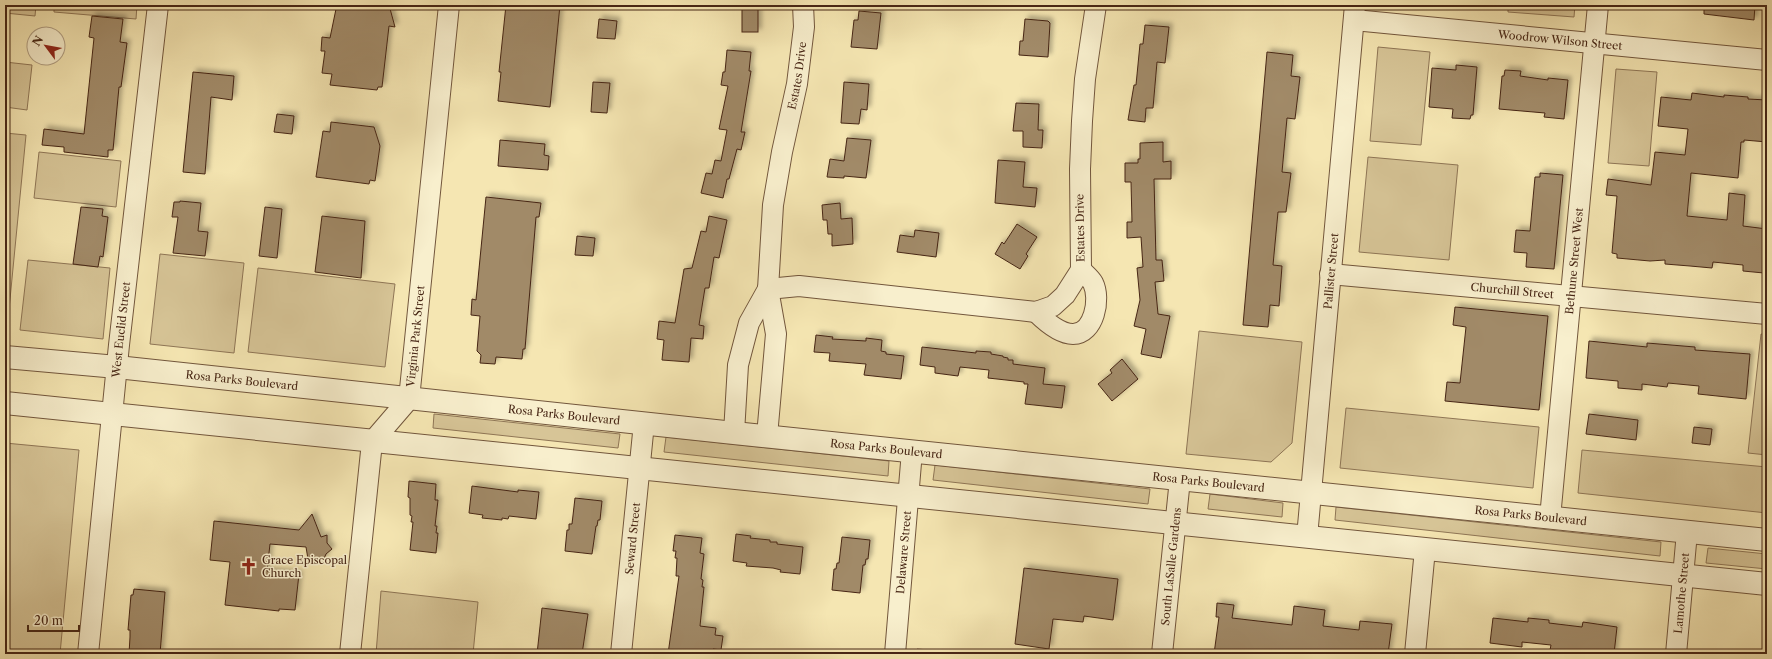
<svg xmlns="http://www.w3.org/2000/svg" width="1772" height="659" viewBox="0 0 1772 659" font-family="'Libre Caslon Text',serif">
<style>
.green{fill:#d7c597;stroke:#8f7656}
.building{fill:#a18a67;stroke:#472615;filter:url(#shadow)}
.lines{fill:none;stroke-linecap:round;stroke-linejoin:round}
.minor-casing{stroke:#72563c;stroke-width:22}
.tertiary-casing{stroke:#72563c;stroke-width:24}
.minor{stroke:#f8efcd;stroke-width:20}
.tertiary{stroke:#f8efcd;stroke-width:22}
.labels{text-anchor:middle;stroke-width:3;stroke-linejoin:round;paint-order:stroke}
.street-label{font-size:11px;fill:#472615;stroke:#f8efcd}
.poi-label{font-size:11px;fill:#472615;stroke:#f8efcd;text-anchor:start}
</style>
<defs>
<filter id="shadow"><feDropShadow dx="3.5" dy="-3.5" stdDeviation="2" flood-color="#0004"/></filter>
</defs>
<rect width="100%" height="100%" fill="#f5e6b2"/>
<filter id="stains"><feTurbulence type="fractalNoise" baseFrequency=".005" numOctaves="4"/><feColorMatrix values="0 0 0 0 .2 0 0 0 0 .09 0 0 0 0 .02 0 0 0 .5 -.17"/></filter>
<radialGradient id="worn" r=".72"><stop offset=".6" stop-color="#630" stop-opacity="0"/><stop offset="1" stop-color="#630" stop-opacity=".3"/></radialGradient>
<g class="green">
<polygon points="5,5 36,5 35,16 5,13"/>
<polygon points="54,5 137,5 136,19 54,12"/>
<polygon points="1508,5 1575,5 1574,17 1508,12"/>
<polygon points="1378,47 1430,52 1421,145 1370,141"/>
<polygon points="5,62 32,65 27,110 5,107"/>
<polygon points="1616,69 1657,72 1649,166 1608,163"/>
<polygon points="5,133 26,135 7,330 5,329"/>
<polygon points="39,152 121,161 116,207 34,198"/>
<polygon points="1368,157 1458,165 1449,260 1359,252"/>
<polygon points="160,254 244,263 234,353 150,344"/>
<polygon points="28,260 110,268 103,339 20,330"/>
<polygon points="258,268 395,284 385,367 248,352"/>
<polygon points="1199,331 1302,342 1292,443 1271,462 1186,454"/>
<polygon points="1761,334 1767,335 1767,455 1748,453"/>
<polygon points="1346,408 1539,427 1533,488 1340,468"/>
<polygon points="434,414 620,434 618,448 433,428"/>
<polygon points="666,437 889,461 888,476 664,452"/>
<polygon points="5,443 79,450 60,654 5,654"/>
<polygon points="1582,450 1767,467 1767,513 1578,493"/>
<polygon points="935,465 1150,489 1148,504 933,480"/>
<polygon points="1210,494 1283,503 1282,517 1208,509"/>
<polygon points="1336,507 1661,542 1660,556 1335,520"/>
<polygon points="1708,548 1767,554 1767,569 1706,563"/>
<polygon points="381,591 478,602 473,654 376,654"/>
<polygon points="917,649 976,654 916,654"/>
</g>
<g class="building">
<polygon points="344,5 389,5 395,27 389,26 382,87 378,87 377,90 330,85 332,74 322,73 325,51 321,51 322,37 330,38 336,9 343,9"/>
<polygon points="506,5 560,5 550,107 498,101 501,72 499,72"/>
<rect x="742" y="5" width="16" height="27"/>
<polygon points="1704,5 1755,5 1754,20 1704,14"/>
<polygon points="859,11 881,13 877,49 851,47 854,20 858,20"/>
<polygon points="92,16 123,19 120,42 127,43 121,87 119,87 113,150 108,150 108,157 64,152 64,147 42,145 44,129 84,134 94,38 89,37"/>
<polygon points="599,19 617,21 615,39 597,38"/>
<polygon points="1025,19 1048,21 1050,23 1048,57 1019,55 1020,41 1023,41"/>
<polygon points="1145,25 1169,27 1165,63 1157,62 1153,108 1146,108 1145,122 1128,120 1134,85 1136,85 1140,44 1143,44"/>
<polygon points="727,50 751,52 749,71 751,71 741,132 745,132 741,150 737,149 729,179 727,179 723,198 701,193 706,173 712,174 715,160 721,161 727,130 719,129 728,86 721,85 723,72 725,72"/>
<polygon points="1267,52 1293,55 1291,76 1300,77 1295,119 1287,118 1282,172 1291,173 1286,212 1278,212 1273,265 1282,266 1279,306 1270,305 1268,327 1243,325"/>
<polygon points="1456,65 1477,67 1473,115 1471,115 1470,119 1452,118 1453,109 1429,107 1432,68 1456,70"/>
<polygon points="1505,70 1521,71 1520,76 1548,80 1548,78 1568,80 1564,119 1544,117 1545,113 1499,109 1502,76 1504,76"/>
<polygon points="193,72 234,76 232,100 211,97 205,174 183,172"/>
<polygon points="593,82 610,83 607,113 591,112"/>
<polygon points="844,82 869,84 867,110 861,109 859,124 841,123"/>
<polygon points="1692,93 1724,97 1724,95 1748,97 1748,99 1767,100 1767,142 1744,140 1744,142 1741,142 1738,178 1691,173 1687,216 1727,220 1729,193 1745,195 1743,226 1767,229 1764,273 1743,271 1743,265 1713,262 1712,268 1690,266 1665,264 1665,260 1650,261 1617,258 1617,254 1612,253 1617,196 1606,195 1608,179 1651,185 1655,152 1685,155 1688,129 1658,126 1661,97 1691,100"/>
<polygon points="1016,103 1039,104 1038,130 1043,130 1042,148 1023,147 1023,131 1013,131"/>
<polygon points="277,114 294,116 292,134 274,132"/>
<polygon points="331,122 374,127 380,146 375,181 370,180 369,184 316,177 323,131 330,132"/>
<polygon points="847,138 871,140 866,178 844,176 844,178 827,177 830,159 844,161"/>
<polygon points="500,140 545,144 544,155 549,156 548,170 498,166"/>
<polygon points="1163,142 1163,162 1171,161 1171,179 1154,179 1156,260 1162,260 1164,281 1155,282 1158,314 1170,316 1161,358 1141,354 1146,329 1134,326 1140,300 1137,268 1143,267 1141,237 1127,238 1127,222 1132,222 1131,182 1125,182 1125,163 1138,163 1138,159 1140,159 1140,143"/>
<polygon points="998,160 1025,162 1023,187 1037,188 1035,207 995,203"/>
<polygon points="1540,173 1563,175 1554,269 1526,267 1527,253 1514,252 1516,230 1530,231 1535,177 1540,177"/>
<polygon points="486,197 541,203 539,217 536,217 525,349 523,349 522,359 496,357 495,364 480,363 481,355 477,351 480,316 471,315 472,299 476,300"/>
<polygon points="180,201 201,203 198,231 208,232 205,256 173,253 178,217 172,217 174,202 180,202"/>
<polygon points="840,203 841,219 852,218 853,244 832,246 832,234 828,234 827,220 823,220 822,205"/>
<polygon points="81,207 103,209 102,216 108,217 103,257 100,256 98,267 73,264"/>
<polygon points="265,207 282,209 277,258 259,256"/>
<polygon points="322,216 365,221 361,278 315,272"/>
<polygon points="709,216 727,220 719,258 714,257 709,288 705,288 699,325 704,326 703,339 691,338 689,362 662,360 664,340 657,339 659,321 675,323 684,269 692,268 701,231 706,232"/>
<polygon points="1017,224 1037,237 1026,254 1028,256 1020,269 995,254 1002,242 1004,244"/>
<polygon points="915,230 939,233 936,257 897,252 900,235 914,237"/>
<polygon points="577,236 595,238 593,256 575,255"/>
<polygon points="1455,307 1548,316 1539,410 1445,401 1447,382 1460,383 1466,327 1453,325"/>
<polygon points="816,335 833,337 832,339 866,341 866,338 882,340 881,351 886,352 886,354 904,356 901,379 864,375 866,364 829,361 830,353 814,352"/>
<polygon points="1589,341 1647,347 1647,343 1695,347 1695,350 1750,354 1746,399 1698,394 1699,386 1668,383 1667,387 1642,384 1642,390 1618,388 1618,381 1586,378"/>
<polygon points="922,347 976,353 976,351 991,352 991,354 1003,356 1003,357 1008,358 1008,360 1013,360 1013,364 1045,368 1043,384 1065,386 1062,408 1025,404 1028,384 1024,384 1024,382 988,378 989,370 960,367 958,376 935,373 935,367 920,365"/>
<polygon points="1122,359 1138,379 1112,401 1098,384 1112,373 1110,370"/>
<polygon points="1589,414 1638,420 1636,440 1586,434"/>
<polygon points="1694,427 1712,429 1710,445 1692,443"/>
<polygon points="409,481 436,484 435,500 438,500 435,526 437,526 436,533 438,533 436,553 410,550 413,522 411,522 412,516 410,515 410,498 408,497"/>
<polygon points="472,486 518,492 518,490 539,492 536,519 509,516 508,519 502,518 502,520 482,518 483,515 469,513"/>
<polygon points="575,498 602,501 600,520 598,520 597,526 596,526 592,554 565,551 567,530 569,530 569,524 572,524"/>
<polygon points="312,514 321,537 327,535 327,543 332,549 326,554 323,561 316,558 308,559 306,547 270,544 267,571 299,574 295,610 279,609 279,611 225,605 230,562 210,560 214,521 299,530"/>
<polygon points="736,534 751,536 750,538 770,540 770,542 777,542 777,544 803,547 800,574 780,572 781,570 773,568 746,566 747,563 733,561"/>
<polygon points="675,535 702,538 700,553 704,554 701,579 703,580 702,587 704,587 700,626 716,628 715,635 723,636 721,650 713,649 713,654 680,652 679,654 668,654 679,576 676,576 677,558 675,558 676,551 673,551"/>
<polygon points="842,537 870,540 868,559 866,559 865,565 863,565 860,593 832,590 834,569 836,569 837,563 839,563"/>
<polygon points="1024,568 1118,579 1113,620 1084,616 1083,622 1053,619 1049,649 1015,644"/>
<polygon points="134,589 165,592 160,654 129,654 130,637 130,630 128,630 131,595 133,595"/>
<polygon points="1217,603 1234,605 1232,618 1292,625 1294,606 1325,610 1323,626 1359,630 1360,621 1392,624 1388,654 1214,654 1219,617 1216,617"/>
<polygon points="542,608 588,614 582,654 537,654"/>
<polygon points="1493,618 1528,622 1528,618 1549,620 1549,623 1582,627 1583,622 1617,627 1614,654 1583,650 1582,654 1550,650 1551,645 1522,642 1522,647 1490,643"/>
</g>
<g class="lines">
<defs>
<g id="minor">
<path id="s1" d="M1354,20L1767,60"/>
<path id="s2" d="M1330,274L1767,314"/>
<polyline points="768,289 799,286 1036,312 1053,306 1065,295 1081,270 1080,169 1082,121 1085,79 1096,5"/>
<path d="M1036,312C1045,321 1060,334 1073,334C1094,334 1101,299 1093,283C1091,279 1085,274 1081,270"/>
<polyline points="734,433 738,365 749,323 768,289"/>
<path id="s3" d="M767,436L776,334L768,289L773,205L782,152L797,84L804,27L803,5"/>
<path id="s4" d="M1550,518L1598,5"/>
<path id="s5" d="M1307,537L1355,5"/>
<path id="s6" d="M88,654L119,345L158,5"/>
<path id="s7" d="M350,654L372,442L409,399L449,5"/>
<path id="s8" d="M621,654L644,423"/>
<path id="s9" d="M895,654L912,451"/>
<path id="s10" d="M1162,654L1180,479"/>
<polyline points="1415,654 1425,549"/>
<path id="s11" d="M1676,654L1687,532"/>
</g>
<g id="tertiary">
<path id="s12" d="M5,357L117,367L734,433L1767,540"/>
<polyline points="5,403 1767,584"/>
</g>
</defs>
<use href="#minor" class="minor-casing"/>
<use href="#tertiary" class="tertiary-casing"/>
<use href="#minor" class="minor"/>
<use href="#tertiary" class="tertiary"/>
</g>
<defs>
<symbol id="church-bare" viewBox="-9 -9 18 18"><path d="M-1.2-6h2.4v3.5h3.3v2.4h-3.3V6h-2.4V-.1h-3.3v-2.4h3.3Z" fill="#8f2418" stroke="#f8efcd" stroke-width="2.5" paint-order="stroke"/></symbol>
</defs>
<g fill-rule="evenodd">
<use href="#church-bare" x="236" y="554" width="25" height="25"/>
</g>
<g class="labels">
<g class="street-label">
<text dy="4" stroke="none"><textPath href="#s1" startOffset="207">Woodrow Wilson Street</textPath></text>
<text dy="4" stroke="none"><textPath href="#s3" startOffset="364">Estates Drive</textPath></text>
<text transform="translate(1080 228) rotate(-91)" y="4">Estates Drive</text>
<text dy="4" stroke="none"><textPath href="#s4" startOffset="258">Bethune Street West</textPath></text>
<text dy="4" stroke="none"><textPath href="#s5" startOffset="267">Pallister Street</textPath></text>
<text dy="4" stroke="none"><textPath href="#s2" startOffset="183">Churchill Street</textPath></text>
<text dy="4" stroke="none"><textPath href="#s6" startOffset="326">West Euclid Street</textPath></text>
<text dy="4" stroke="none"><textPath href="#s7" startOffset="333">Virginia Park Street</textPath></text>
<text dy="4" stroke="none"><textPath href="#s12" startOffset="238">Rosa Parks Boulevard</textPath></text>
<text dy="4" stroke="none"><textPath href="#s12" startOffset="562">Rosa Parks Boulevard</textPath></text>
<text dy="4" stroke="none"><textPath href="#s12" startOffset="886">Rosa Parks Boulevard</textPath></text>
<text dy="4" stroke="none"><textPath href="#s12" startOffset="1210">Rosa Parks Boulevard</textPath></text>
<text dy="4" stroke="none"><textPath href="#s12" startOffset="1534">Rosa Parks Boulevard</textPath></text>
<text dy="4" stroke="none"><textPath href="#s8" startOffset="116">Seward Street</textPath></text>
<text dy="4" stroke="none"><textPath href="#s9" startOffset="102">Delaware Street</textPath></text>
<text dy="4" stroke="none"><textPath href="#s10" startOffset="88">South LaSalle Gardens</textPath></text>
<text dy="4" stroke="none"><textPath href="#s11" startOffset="61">Lamothe Street</textPath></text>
</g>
<g class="poi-label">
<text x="262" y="564">Grace Episcopal<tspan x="262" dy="13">Church</tspan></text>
</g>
</g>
<rect width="1772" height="659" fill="none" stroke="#f5e6b2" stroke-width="20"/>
<rect x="6" y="6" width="1760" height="647" fill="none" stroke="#472615" stroke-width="2"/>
<rect x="10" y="10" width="1752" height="639" fill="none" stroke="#472615"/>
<g transform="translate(46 46) rotate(302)"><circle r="19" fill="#f8efcd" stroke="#b19f83"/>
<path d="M0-3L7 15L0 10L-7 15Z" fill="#8f2418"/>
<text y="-6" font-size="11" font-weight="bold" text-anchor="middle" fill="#472615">N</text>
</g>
<path d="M28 625v6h51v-6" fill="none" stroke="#472615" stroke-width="2"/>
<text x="34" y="625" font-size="12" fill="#472615" stroke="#f8efcd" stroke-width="3" paint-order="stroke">20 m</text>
<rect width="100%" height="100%" filter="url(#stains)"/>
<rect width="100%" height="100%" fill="url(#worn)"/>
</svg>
